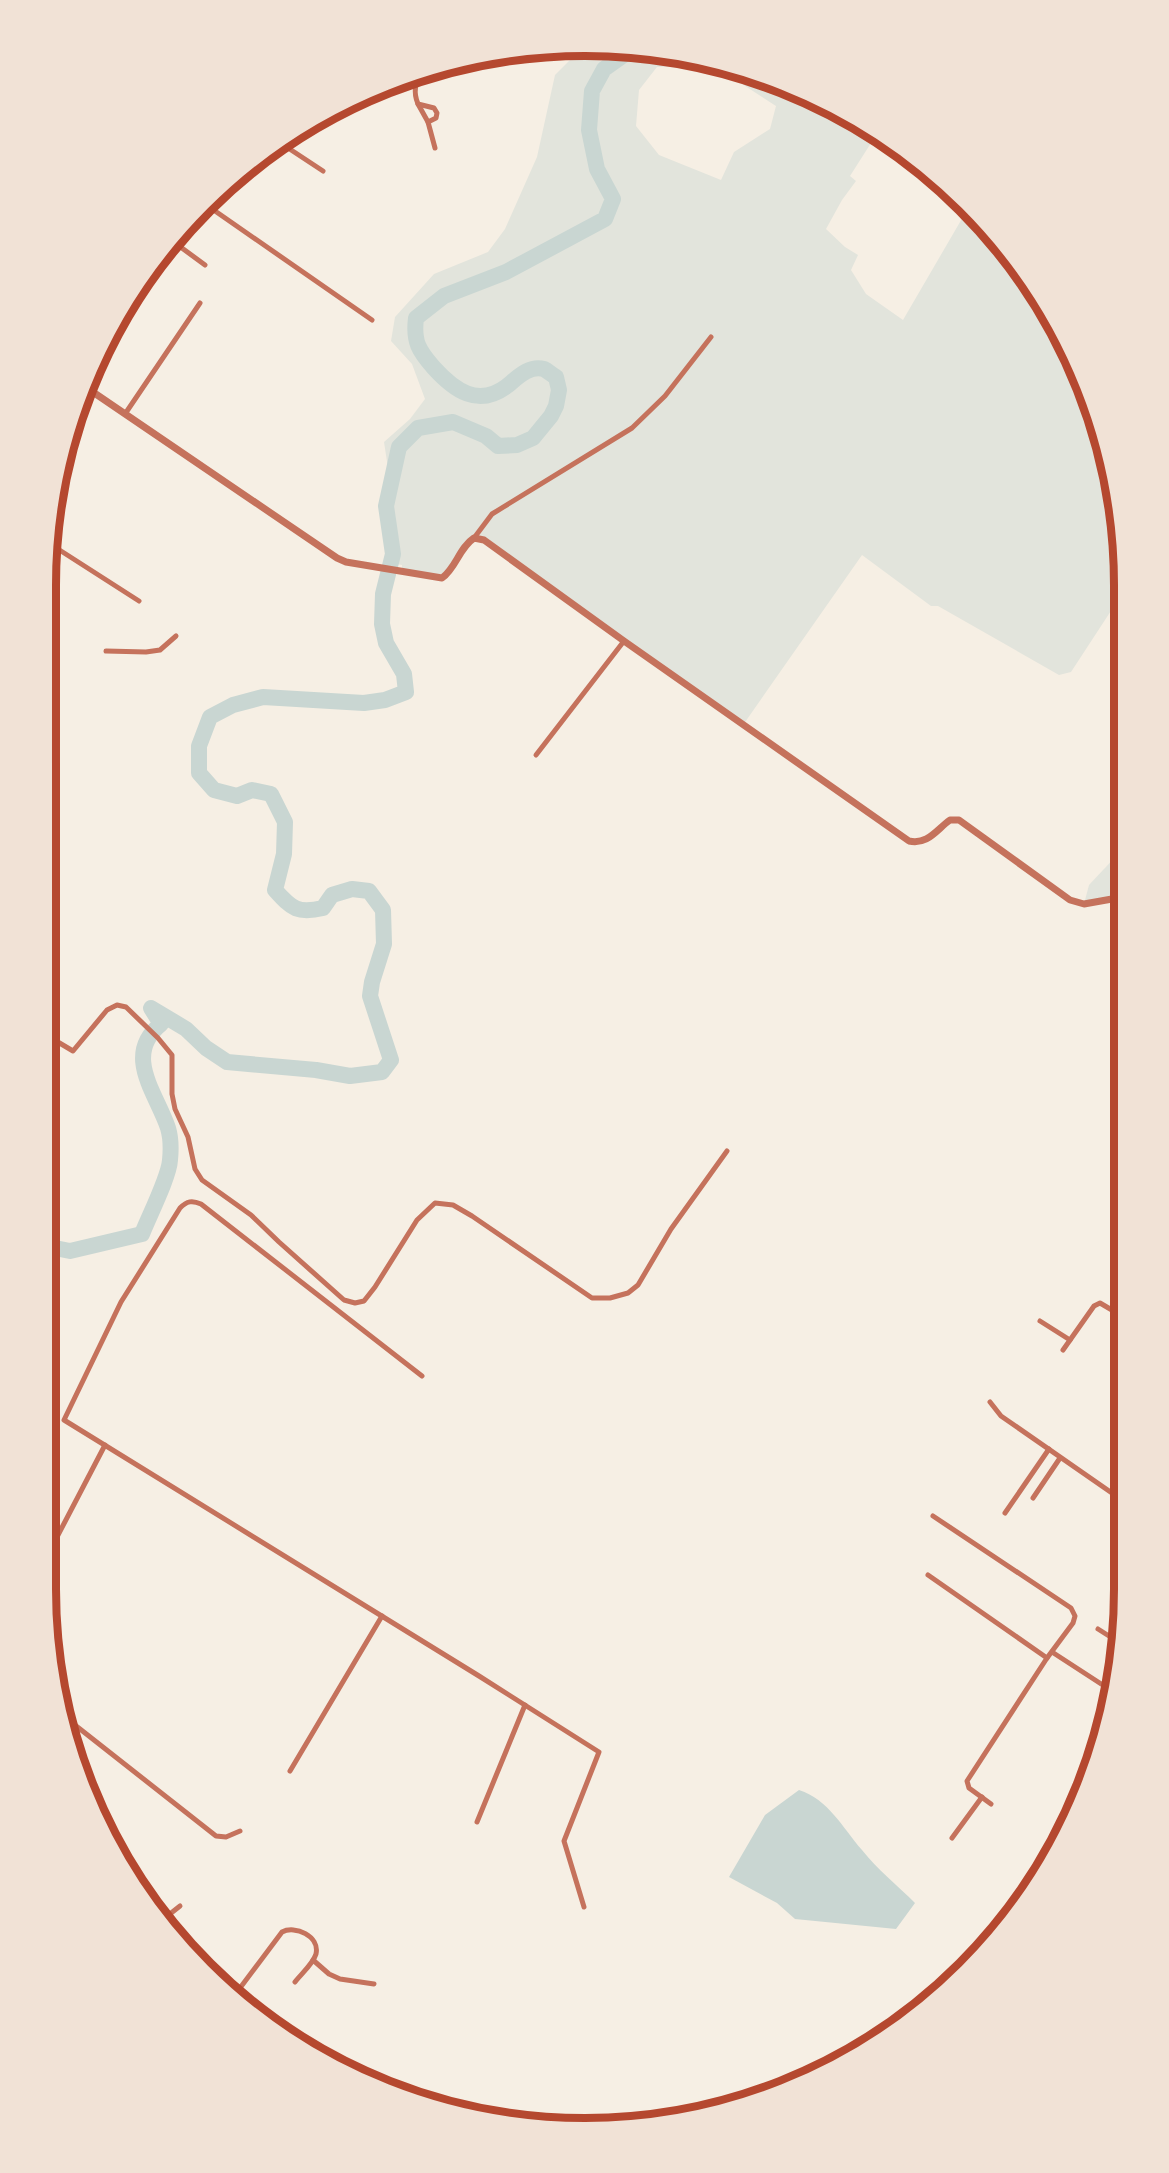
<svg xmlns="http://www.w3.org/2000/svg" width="1169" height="2173" viewBox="0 0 1169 2173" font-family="'Noto Sans',sans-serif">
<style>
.green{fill:#e2e4dc;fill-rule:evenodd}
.water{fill:#c9d6d2}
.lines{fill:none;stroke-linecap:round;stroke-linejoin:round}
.river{stroke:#c9d6d2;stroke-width:16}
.minor{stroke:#c5725c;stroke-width:5}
.tertiary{stroke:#c5725c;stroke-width:7}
.rim{fill:none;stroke:#b5482f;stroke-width:8}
</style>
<rect width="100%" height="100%" fill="#f6efe4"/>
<g class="green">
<path d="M588,47L655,50L758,74L854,117L870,129L871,143L850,176L856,181L842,200L826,229L845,247L858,255L851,270L866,294L903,320L967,210L1033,284L1095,411L1119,514L1120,597L1071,672L1059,675L938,606H931L862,555L743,725L484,540L474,538L442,578L402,570V565L390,563C396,542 385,525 386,505C387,496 391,485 393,476L388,468L384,442L410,419L425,399L412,364L391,341L395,317L434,274L488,252L505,229L537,157L555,75L580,50ZM690,66L736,80L776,106L770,129L734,152L721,180L659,155L636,126L639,90L657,67Z"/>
<polygon points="1120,852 1121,900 1084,904 1089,885"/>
</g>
<path class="water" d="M799,1790C829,1800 842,1827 862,1850C877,1869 898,1886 915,1903L896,1929L795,1919L777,1903L729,1877L765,1815Z"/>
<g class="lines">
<path class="river" d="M45,1246L70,1251L142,1234C149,1216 169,1177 170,1160C171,1150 171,1138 168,1128C157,1094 122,1055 161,1024L151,1008L186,1029L206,1048L227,1062L316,1070L350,1076L382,1072L391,1060L370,996L372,982L384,944L383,910L369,891L352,889L332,895L323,908C298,914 292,909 275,890L284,854L285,822L271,794L252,790L237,796L214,790L199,773V746L210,717L233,705L263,697L364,703L385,700L406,692L404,674L386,643L382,624L383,594L393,554L386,506L399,447L418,428L453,422L486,436L498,446L517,445L533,438L551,416L556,406L559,390L556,377C552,375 548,371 544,369C529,365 517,378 507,386C478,408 454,390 434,368C419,351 413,342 416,318L444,296L506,272L605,219L613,199L597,169L589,130L592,91L604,69L628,52H665"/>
<g class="minor">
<path d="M422,72C415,83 413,92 418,104L434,108L437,113L436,118L428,122L435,148"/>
<polyline points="418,104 428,122"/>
<polyline points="279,142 323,171"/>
<polyline points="205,204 372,320"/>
<polyline points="171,240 205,265"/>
<polyline points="125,414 200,303"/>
<polyline points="474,538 492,514 632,428 665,396 711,337"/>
<polyline points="47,542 139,601"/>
<polyline points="106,651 146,652 160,650 176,636"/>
<polyline points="536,755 624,641"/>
<polyline points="46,1035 73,1051 107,1010 117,1005 126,1007 158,1038 172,1055 172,1094 175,1109 188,1137 195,1169 202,1180 251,1215 279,1242 344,1300 355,1303 364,1301 375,1287 417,1220 435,1203 453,1205 472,1216 592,1298 610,1298 628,1293 638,1285 671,1229 727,1151"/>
<polyline points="1040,1321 1070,1340"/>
<polyline points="1063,1350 1094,1306 1100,1303 1122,1316"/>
<path d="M422,1376L201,1204C192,1200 187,1201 180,1208L121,1302L64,1420L479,1676L599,1752L564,1841L584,1907"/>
<polyline points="990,1402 1001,1416 1122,1500"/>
<polyline points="1033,1498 1060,1458"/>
<polyline points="1005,1513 1049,1449"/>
<polyline points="933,1516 1071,1608 1075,1616 1073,1623 1047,1658 967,1781 969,1788 991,1804"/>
<polyline points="45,1560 105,1445"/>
<polyline points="928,1575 1047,1658"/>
<polyline points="1098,1629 1120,1643"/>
<polyline points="1052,1652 1112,1691"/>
<polyline points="66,1718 216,1836 226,1837 240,1831"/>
<polyline points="290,1771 382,1616"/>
<polyline points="477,1822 525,1705"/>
<polyline points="952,1838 982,1797"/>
<polyline points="1020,1897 1050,1852"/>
<polyline points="161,1921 180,1906"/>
<polyline points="313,1960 329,1974 340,1979 374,1984"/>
<path d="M237,1992L282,1932C295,1925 320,1936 316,1954C313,1964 301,1974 295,1982"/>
</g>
<path class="tertiary" d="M87,388L337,558L346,562L442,578C456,568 459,548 474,538L484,540L624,641L909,841C928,845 936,830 950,820H959L1070,900L1084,904L1112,899L1121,900"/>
</g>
<path d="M0 0H1169V2173H0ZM585 56H585A529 529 0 0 1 1114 585V1589A529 529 0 0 1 585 2118H585A529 529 0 0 1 56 1589V585A529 529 0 0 1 585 56Z" fill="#f1e2d6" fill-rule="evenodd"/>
<path class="rim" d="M585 56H585A529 529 0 0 1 1114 585V1589A529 529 0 0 1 585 2118H585A529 529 0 0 1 56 1589V585A529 529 0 0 1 585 56Z"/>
</svg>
